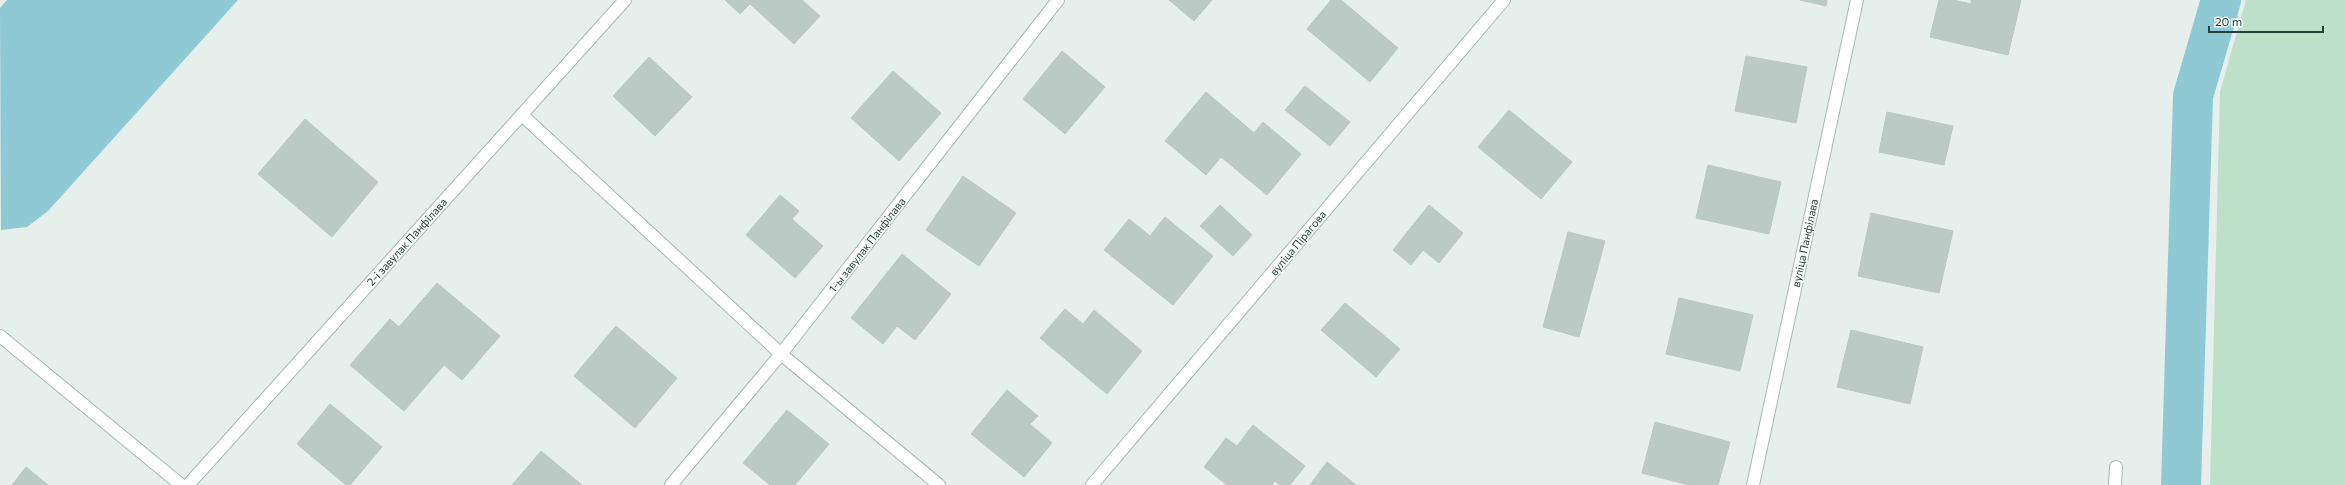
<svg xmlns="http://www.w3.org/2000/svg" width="2345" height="485" viewBox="0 0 2345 485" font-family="Commissioner,sans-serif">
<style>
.green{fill:#bfe0c8}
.water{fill:#8ec9d4}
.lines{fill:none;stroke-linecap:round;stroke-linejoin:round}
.canal{stroke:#8ec9d4;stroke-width:40}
.building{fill:#bbcac4;stroke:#b8c9c2}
.minor-casing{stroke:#a8b8b2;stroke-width:14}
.minor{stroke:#fff;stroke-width:12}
.labels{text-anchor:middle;stroke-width:3;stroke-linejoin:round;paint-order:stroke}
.street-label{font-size:11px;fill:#24423a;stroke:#f7fbf9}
</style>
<rect width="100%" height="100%" fill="#e6efeb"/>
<polygon class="green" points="2246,0 2345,0 2345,485 2210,485 2220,92"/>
<polygon class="water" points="7,0 238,0 48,211 27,227 1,230 0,8"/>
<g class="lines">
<polyline class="canal" points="2181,485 2193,96 2221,0"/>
</g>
<g class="building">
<polygon points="725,0 802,0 820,16 794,44 750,4 740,14"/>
<polygon points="1169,0 1212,0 1194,21"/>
<polygon points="1331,0 1341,0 1398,48 1370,82 1307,29"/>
<polygon points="1800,0 1827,0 1826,6"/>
<polygon points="1939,0 1953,0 1971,4 1971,0 2021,0 2008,55 1930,37"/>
<polygon points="1062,51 1105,87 1065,134 1023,99"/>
<polygon points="1746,56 1807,67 1796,123 1735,111"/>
<polygon points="649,57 692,97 655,136 613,96"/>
<polygon points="893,71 941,113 899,161 851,118"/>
<polygon points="1305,86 1350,122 1330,146 1285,110"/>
<polygon points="1206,92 1254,133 1263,122 1301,154 1267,195 1221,157 1206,175 1165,141"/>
<polygon points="1509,110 1572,162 1541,199 1478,147"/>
<polygon points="1887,112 1953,126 1944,165 1879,152"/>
<polygon points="305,119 378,182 332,237 258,174"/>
<polygon points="1708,165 1781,182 1769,234 1696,218"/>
<polygon points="963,176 1016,213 979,266 926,230"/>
<polygon points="780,195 799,211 792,219 823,246 795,278 746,235"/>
<polygon points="1220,205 1252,235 1233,256 1200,226"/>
<polygon points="1429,205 1463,233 1439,263 1423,250 1411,265 1393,250"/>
<polygon points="1871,213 1953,231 1939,293 1858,276"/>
<polygon points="1165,217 1213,256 1173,305 1104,250 1129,219 1150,236"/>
<polygon points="1568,232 1605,241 1579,337 1543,327"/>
<polygon points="902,254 951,294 915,340 897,326 883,344 851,318"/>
<polygon points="437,283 500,336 462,380 444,365 404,411 350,365 390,319 399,327"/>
<polygon points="1679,298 1753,315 1740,371 1666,354"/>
<polygon points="1345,303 1400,349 1376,377 1321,330"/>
<polygon points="1065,309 1083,324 1094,310 1142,351 1107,394 1040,338"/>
<polygon points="616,326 677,378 635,428 574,376"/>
<polygon points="1851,330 1923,347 1910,404 1837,387"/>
<polygon points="1007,390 1038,416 1030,424 1052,443 1024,477 971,434"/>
<polygon points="330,404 382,447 350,485 346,485 297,444"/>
<polygon points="787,410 829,444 795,485 770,485 743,463"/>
<polygon points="1655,422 1730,442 1718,485 1689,485 1642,473"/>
<polygon points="1253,425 1305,466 1290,485 1280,485 1275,481 1272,485 1227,485 1204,467 1226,438 1237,446"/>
<polygon points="541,451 582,485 512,485"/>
<polygon points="1327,462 1356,485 1310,485"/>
<polygon points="26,467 48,485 12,485"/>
</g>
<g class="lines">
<defs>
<g id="minor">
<polyline points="522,115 781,354 939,485"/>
<polyline points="0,336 181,485"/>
<polyline points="188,485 625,0"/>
<polyline points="671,485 781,354 1058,0"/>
<polyline points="1092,485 1504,0"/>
<polyline points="1753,485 1857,0"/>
<polyline points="2115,485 2116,467"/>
</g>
</defs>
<use href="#minor" class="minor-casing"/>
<use href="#minor" class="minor"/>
</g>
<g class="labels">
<g class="street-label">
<text transform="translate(407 242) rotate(-48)" y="4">2-і завулак Панфілава</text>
<text transform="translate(1298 243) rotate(-50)" y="4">вуліца Пірагова</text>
<text transform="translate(1805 243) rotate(-78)" y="4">вуліца Панфілава</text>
<text transform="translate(867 245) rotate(-52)" y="4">1-ы завулак Панфілава</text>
</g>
</g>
<path d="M2209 26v6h114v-6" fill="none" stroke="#24423a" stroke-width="2"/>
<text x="2215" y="26" font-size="12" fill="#24423a" stroke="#f7fbf9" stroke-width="3" paint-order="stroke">20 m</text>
</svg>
